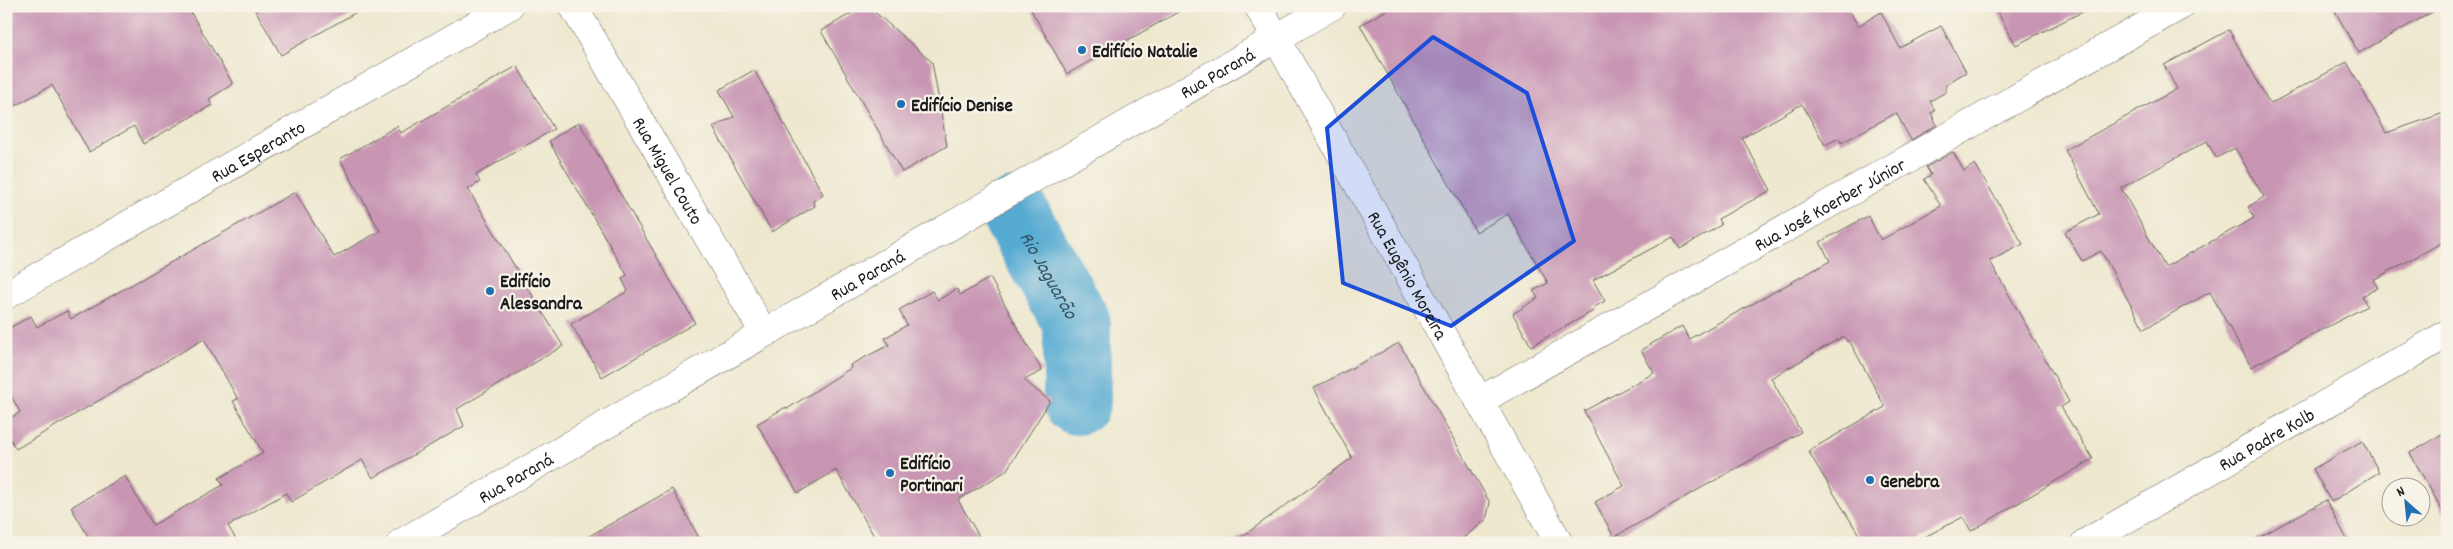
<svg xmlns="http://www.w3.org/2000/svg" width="2453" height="549" viewBox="0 0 2453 549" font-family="Dekko,sans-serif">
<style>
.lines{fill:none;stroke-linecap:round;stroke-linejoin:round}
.river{stroke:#57abd3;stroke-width:68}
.building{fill:#c895b3;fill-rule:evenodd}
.minor-casing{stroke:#66635b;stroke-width:29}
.primary-casing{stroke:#66635b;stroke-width:29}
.minor{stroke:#fff;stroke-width:28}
.primary{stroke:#fff;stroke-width:28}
.marked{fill:#1d4ed8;fill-opacity:0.2;stroke:#1d4ed8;stroke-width:4;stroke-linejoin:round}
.poi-dot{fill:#1f6fb2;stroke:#f7f3e8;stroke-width:2}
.labels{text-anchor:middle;stroke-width:4.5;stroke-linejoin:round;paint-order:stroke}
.poi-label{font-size:19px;font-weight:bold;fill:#1c1c1c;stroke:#f7f3e8;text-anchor:start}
.street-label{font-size:19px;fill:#1c1c1c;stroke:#f7f3e8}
.water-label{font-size:20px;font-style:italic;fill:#345565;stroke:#f7f3e8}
</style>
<rect width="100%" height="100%" fill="#f7f3e8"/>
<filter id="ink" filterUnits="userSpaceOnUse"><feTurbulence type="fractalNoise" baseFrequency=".02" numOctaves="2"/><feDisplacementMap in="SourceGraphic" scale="10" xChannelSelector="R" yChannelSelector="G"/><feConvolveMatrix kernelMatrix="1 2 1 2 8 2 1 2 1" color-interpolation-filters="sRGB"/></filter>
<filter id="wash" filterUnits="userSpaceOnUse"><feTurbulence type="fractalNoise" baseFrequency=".0096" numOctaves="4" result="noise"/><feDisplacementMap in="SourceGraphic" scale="20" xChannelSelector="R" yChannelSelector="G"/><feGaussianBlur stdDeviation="1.12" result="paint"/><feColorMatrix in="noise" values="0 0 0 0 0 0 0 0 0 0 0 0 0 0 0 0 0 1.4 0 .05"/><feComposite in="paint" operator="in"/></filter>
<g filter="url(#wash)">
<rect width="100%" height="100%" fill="#eee8cf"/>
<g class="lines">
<path class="river" id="s1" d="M1014,212L1077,323V401"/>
</g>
<g id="blocks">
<g class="building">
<polygon points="6,6 187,6 233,84 209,99 212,105 143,144 134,126 89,152 52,85 6,111"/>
<polygon points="253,6 367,6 281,55"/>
<polygon points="864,6 868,6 932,62 947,146 902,172 821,31"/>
<polygon points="1029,6 1189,6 1067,74"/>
<polygon points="1394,6 1847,6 1858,26 1881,12 1900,48 1941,26 1966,72 1946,84 1946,92 1930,101 1935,111 1931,113 1937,125 1911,140 1896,113 1841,143 1839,138 1825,145 1802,104 1742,138 1771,190 1718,219 1721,225 1680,249 1673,237 1593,280 1605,301 1594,307 1595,310 1531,346 1513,314 1538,298 1533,291 1548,283 1508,214 1476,232 1360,25"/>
<polygon points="1994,6 2094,6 2016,45"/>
<polygon points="2332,6 2443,6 2359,53"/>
<path d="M2229,30L2270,104L2347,62L2386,133L2447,112V240L2373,280L2378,288L2362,296L2367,306L2251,367L2210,292L2144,329L2101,251L2082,261L2065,232L2099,214L2065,150L2177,89L2164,65ZM2207,141L2216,158L2235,148L2264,197L2248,207L2254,218L2165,267L2121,188Z"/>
<polygon points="517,66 554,129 476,175 480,182 468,189 563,346 457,409 464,426 373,478 362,460 291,502 286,493 228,526 238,543 92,543 71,507 125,476 153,525 223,485 219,478 263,453 233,401 238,399 204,339 16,449 6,433 6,421 20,412 6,387 6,330 31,316 37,327 67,311 71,319 295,192 334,257 380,231 340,159 397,126 401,133"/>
<polygon points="754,70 823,194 813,201 815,206 772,232 713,127 734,117 719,90"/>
<polygon points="579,122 695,323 602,377 571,324 628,291 622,279 627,275 549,141"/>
<polygon points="1953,152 1964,171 1975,164 2023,244 1990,261 2069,402 2061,407 2093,459 1971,531 1963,517 1913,543 1864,543 1808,451 1885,407 1849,340 1847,342 1844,336 1771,378 1801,432 1614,537 1595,502 1624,486 1584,411 1654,373 1641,350 1682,326 1689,339 1830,261 1820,242 1868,216 1881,240 1941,206 1924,179 1931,175 1926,167"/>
<polygon points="990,278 1042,371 1024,380 1050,401 1006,471 958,500 983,543 878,543 836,470 798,493 757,424 786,407 787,409 851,368 850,365 889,345 885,338 907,325 899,310 932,291 938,300 957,289 960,295"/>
<polygon points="1399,343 1490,503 1486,520 1457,543 1233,543 1352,458 1314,388"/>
<polygon points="2447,432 2447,519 2410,453"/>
<polygon points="2362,441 2379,472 2331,502 2313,469"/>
<polygon points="672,489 702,543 577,543"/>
<polygon points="2326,500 2349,543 2249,543"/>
</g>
</g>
</g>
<g filter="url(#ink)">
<use href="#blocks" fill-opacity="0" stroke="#66635b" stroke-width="1"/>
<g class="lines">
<defs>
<g id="minor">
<path id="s2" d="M573,6L764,333"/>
<path id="s3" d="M1258,6L1559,543"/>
<path id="s4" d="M6,295L509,6"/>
<path id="s5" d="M1479,401L2180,6"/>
<path id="s6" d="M401,543L1332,6"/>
</g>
<g id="primary">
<path id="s7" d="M2085,543L2447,334"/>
</g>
</defs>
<use href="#minor" class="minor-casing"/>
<use href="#primary" class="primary-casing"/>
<use href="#minor" class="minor"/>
<use href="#primary" class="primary"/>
</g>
</g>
<path class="marked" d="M1433,37L1527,93L1574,241L1451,326L1343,283L1327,128Z"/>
<g class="poi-dot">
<circle cx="1082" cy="50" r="5"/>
<circle cx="901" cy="104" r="5"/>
<circle cx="490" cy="291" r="5"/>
<circle cx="890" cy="473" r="5"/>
<circle cx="1870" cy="480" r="5"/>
</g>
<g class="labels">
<g class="poi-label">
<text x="1092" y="57">Edifício Natalie</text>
<text x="911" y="111">Edifício Denise</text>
<text x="500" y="287">Edifício<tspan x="500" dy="22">Alessandra</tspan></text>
<text x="900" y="469">Edifício<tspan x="900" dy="22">Portinari</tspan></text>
<text x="1880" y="487">Genebra</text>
</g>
<g class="street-label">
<text dy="7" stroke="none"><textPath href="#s6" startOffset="942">Rua Paraná</textPath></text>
<text dy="7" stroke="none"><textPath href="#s4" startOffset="290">Rua Esperanto</textPath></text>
<text dy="7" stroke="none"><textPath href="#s2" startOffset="190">Rua Miguel Couto</textPath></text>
<text dy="7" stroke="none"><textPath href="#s5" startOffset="402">Rua José Koerber Júnior</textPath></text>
<text dy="7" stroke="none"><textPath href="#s6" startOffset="538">Rua Paraná</textPath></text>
<text dy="7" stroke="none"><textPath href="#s3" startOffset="308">Rua Eugênio Moreira</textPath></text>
<text dy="7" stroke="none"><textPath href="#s7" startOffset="209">Rua Padre Kolb</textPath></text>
<text dy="7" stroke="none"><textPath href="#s6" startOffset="132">Rua Paraná</textPath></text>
</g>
<g class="water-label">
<text dy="7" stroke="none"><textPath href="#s1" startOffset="72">Rio Jaguarão</textPath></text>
</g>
</g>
<rect width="2453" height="549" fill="none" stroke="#f7f3e8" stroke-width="25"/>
<g transform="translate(2406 502) rotate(333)"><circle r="24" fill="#f7f3e8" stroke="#9f9d96"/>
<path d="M0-4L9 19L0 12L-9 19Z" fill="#1f6fb2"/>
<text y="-8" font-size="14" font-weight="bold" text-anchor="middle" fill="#1c1c1c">N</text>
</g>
</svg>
